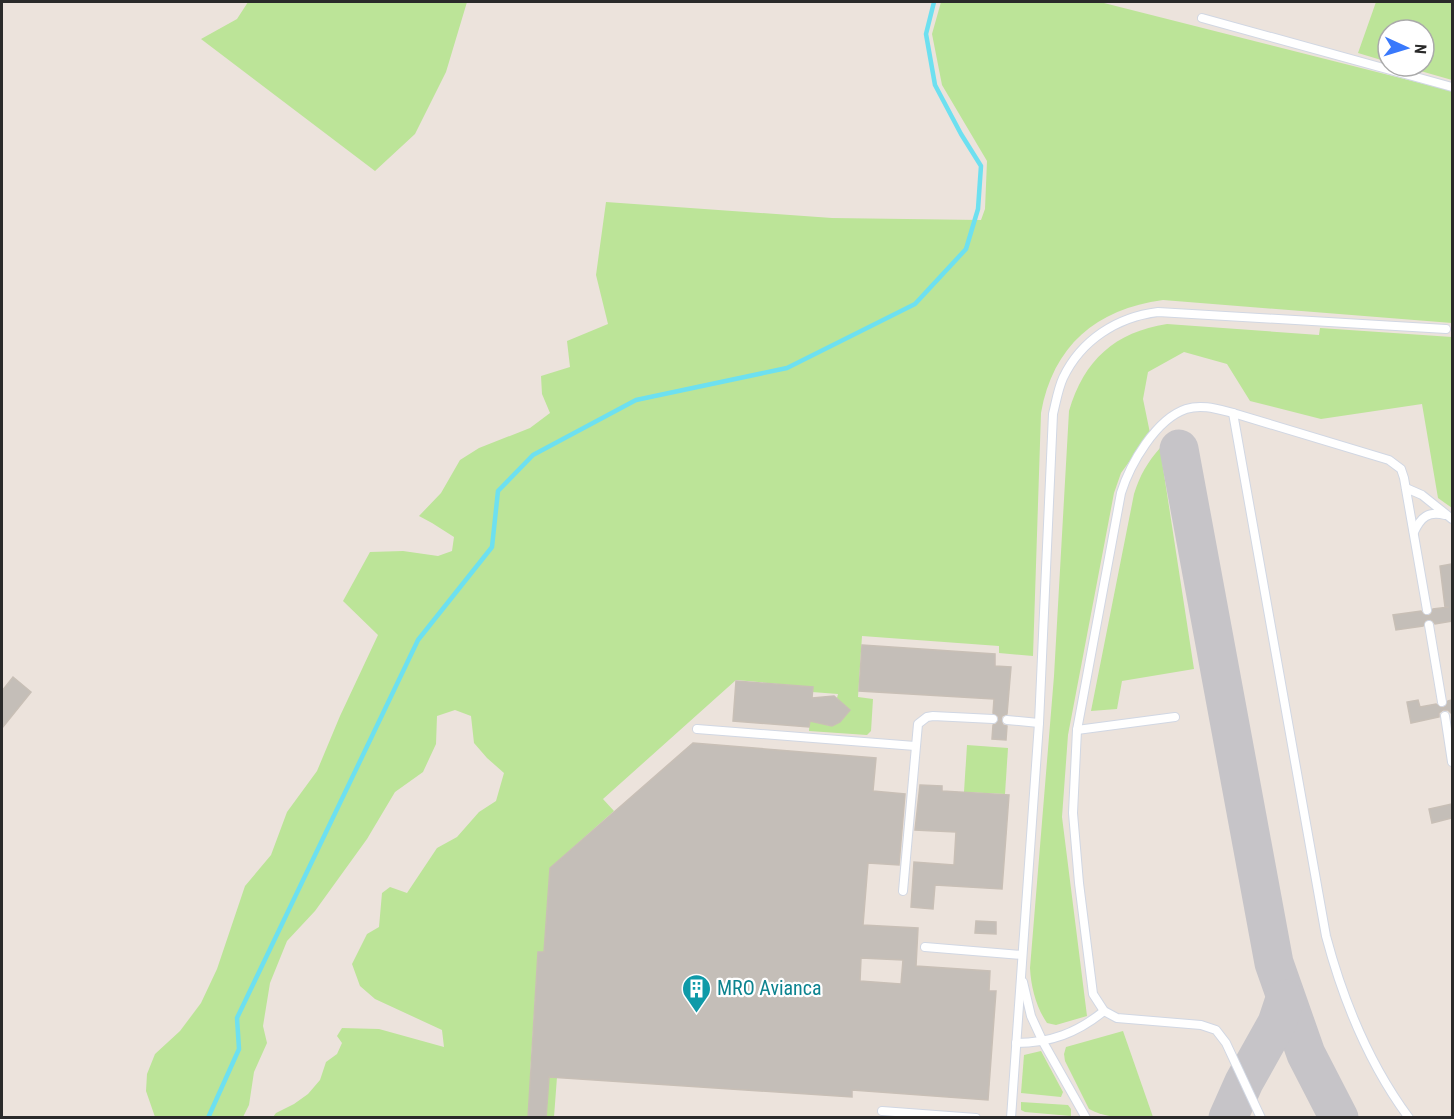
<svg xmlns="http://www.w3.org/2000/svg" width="1454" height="1119" viewBox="0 0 1454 1119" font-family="'Roboto Condensed',sans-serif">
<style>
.green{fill:#bce498}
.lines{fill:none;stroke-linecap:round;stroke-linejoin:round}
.stream{stroke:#6de0f0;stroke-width:4.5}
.taxiway{stroke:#c6c4c8;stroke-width:39}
.building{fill:#c4beb8;stroke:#c8bfb6;stroke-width:1.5;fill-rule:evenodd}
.lane-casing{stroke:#d1d7e3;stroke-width:10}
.lane{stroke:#fff;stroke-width:8}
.labels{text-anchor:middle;stroke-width:4.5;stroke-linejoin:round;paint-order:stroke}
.culture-label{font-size:20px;fill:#0d838f;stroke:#fff;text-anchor:start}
</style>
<rect width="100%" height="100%" fill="#ece3dc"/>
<g class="green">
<polygon points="248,2 467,2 446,72 415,134 375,171 201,39 237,19"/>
<path d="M941,2H1100L1452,91V323L1163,300C1096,309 1053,346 1041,413L1033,656L999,653V646L862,636L858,697L873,699L871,731L867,735L809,731L810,715C821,724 831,731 842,719L844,706L837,698L838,694L812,692V687L736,680L603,799L614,811L550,868L544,952H538L530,1075L557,1077L554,1117H273L276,1113L294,1104L308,1094L320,1080L326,1062L337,1054L342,1043L337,1036L342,1028L379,1029L444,1047L442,1030L375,999L360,986L352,964L367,934L379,927L382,893L390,887L407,893L437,848L457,837L479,812L496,801L504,773L487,758L474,743L471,716L455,710L437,716L436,744L423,772L395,792L367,839L315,911L287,941L270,983L263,1026L267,1043L254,1072L249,1105L243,1117H155L146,1091L147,1074L155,1054L180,1031L201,1003L217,969L245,886L271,855L287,812L317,771L340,716L378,635L343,601L370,552L403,551L438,556L452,551L454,537L432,523L419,516L441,493L460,460L479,448L530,428L550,413L542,394L541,376L570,367L567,341L608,324L596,275L606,202L832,218L981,220L985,209L987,161L942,85L932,34Z"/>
<polygon points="1376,2 1452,2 1452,80 1403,66 1424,66 1424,30 1388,30 1388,62 1358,53"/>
<path d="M1167,324L1319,335L1320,328L1452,337V508L1438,498L1422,404L1321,419L1250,401L1227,364L1184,352L1148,372L1143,399L1150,433L1121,473L1114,493L1068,735L1062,817L1087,1016L1056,1025L1047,1023C1036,1007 1031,987 1030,968L1054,676L1069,411C1084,360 1115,332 1167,324Z"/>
<path d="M1160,448L1194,669L1122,681L1117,709L1091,711L1134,494C1140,475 1147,463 1160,448Z"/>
<polygon points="967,745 1008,748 1005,794 964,792"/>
<path d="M1123,1031L1153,1117C1132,1118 1106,1119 1089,1109L1065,1061L1064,1054L1066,1047Z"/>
<polygon points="1041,1051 1063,1092 1061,1097 1021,1093 1024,1055"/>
<polygon points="1021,1102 1068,1105 1071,1109 1071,1116 1025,1112 1021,1110"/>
</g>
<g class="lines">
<polyline class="stream" points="208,1118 239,1049 237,1018 418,640 492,547 498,491 533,455 636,400 787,368 915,304 966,249 978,209 981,166 961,134 935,85 926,34 934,2"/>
<g class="taxiway">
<polyline points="1179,449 1274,963 1306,1054 1339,1118"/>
<polyline points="1228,1118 1244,1082 1277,1023 1285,999"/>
</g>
</g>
<g class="building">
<polygon points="1452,564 1452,621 1435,624 1433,621 1429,619 1425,621 1423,626 1396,630 1393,615 1421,611 1423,614 1428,616 1431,614 1433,609 1449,607 1445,607 1440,566"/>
<polygon points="862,645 995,654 995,666 1011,667 1007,714 1002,716 1001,720 1003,725 1007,726 1006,740 992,739 993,725 996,724 999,720 998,716 993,713 994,699 859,691"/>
<polygon points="13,677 31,692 2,728 2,691"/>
<polygon points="736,681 813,687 812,698 834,696 850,710 840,722 832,726 810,721 809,727 733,721"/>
<polygon points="1418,700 1420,707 1436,704 1442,708 1446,706 1448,701 1452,700 1452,714 1448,710 1443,710 1439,713 1439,717 1411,723 1407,702"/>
<path d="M693,743L876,758L873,791L905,794L899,865L868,863L863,925L918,928L916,966L990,971L989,991H996L988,1100L852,1090V1097L549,1077L546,1118H528L538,952H544L550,868ZM861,958L903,960L901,984L860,981Z"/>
<polygon points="920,785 942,786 942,791 1009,795 1002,889 935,885 933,909 911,907 914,862 954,865 956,832 915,830"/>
<polygon points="1452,804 1452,818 1432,823 1429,809"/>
<polygon points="976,921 996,922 996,934 975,933"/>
</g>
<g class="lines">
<defs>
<g id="lane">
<polyline points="1202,18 1452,87"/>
<path d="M1233,413L1326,936C1343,1000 1369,1064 1409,1118"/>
<polyline points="1406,488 1422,495 1452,519"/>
<path d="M1414,532C1421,517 1428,511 1445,515"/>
<polyline points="1429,625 1442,702"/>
<polyline points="1445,716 1452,762"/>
<polyline points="1007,720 1039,723"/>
<polyline points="697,729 915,746"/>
<polyline points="1077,730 1175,717"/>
<polyline points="903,891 918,724 927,717 933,716 993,719"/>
<polyline points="925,947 1022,955"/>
<polyline points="1023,982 1031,1016 1043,1042 1086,1118"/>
<path d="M1016,1043C1050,1043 1077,1033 1104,1011"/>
<polyline points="882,1111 976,1118"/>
<path d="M1011,1118L1039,723L1053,414C1056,402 1058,389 1063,378C1081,340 1117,317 1158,312L1446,329"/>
<path d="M1261,1118L1226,1043L1216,1030L1201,1025L1117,1018L1104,1011L1093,994L1079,883L1073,813L1077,730L1121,493C1130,464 1156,419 1186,409C1202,404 1217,409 1233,413L1389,460L1401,469L1404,478L1427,610"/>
</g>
</defs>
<use href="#lane" class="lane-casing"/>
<use href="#lane" class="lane"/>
</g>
<defs>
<symbol id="building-pin" viewBox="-11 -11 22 30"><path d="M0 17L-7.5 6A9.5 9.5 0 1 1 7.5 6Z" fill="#0f9aa8" stroke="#fff"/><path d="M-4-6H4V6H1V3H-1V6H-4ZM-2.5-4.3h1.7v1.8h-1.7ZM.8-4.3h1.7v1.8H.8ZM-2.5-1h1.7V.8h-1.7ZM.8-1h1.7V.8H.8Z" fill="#fff"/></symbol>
</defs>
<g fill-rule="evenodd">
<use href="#building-pin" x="680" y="972" width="33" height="45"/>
</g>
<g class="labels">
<g class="culture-label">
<text x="717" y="995">MRO Avianca</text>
</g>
</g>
<rect width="1454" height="1119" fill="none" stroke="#2a2a2a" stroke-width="6"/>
<g transform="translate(1406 48) rotate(94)"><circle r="28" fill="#ffffff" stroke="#aaaaaa" stroke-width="1.5"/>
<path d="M0-4.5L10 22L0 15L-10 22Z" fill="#3979fc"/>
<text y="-9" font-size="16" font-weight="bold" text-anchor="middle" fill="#2a2a2a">N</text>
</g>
</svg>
